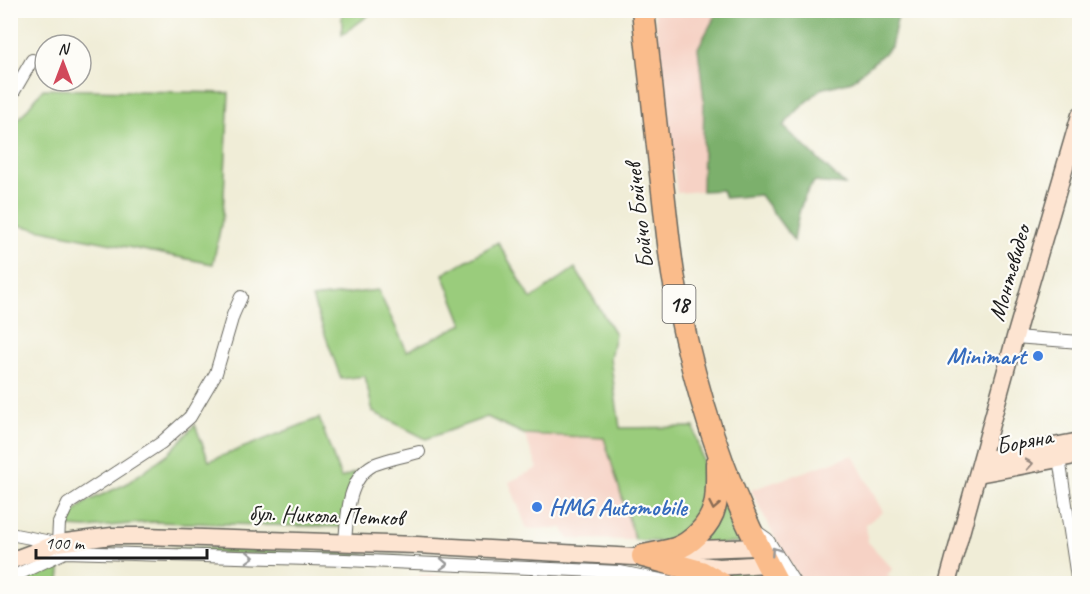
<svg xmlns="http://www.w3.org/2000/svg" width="1090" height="594" viewBox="0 0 1090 594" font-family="Caveat,sans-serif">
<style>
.built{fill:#f6d2c5}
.green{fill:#9acc7c;stroke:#5b744c;stroke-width:1.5}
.forest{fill:#7bb06c;stroke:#4c6644;stroke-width:1.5}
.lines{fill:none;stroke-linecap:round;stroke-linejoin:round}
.street-casing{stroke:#66655d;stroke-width:14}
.secondary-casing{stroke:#66655d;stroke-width:19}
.highway-casing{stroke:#66655d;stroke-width:25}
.street{stroke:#fff;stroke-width:12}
.secondary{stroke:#fde4d1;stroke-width:16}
.highway{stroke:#fabc8b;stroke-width:22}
.oneway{stroke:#988a80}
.oneway2{stroke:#8b6c54}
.oneway3{stroke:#999}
.shop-dot{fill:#3f7fe0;stroke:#fdfcf7;stroke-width:2}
.labels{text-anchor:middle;stroke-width:4.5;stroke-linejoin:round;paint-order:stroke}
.shield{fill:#fdfcf7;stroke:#605f5e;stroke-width:1.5}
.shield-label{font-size:22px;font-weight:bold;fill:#1c1c1c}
.street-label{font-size:24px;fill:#1c1c1c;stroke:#fdfcf7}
.shop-label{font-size:24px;font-weight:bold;fill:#366cbe;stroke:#fdfcf7;text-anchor:end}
</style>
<rect width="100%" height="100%" fill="#fdfcf7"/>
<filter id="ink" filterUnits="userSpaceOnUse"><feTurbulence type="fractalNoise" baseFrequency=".0167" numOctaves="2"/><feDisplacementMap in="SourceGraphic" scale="12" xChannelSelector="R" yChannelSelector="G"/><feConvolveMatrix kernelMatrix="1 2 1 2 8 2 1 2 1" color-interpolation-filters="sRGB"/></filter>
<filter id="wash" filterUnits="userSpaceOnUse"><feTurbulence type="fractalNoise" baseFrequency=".008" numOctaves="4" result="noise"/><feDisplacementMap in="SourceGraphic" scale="24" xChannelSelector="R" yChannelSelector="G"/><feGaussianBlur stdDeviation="1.35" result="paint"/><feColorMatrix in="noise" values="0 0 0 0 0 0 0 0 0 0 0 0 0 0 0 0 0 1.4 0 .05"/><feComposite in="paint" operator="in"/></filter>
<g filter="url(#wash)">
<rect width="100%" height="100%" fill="#f0edd7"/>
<g class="built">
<polygon points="654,11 718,11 698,48 704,101 702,191 677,193"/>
<polygon points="524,434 608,437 635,540 568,539 563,528 527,529 509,482 538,468"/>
<polygon points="853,455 883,512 866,524 868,542 893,569 887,575 896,583 803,583 774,536 751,490"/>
<polygon points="419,575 617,583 418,583"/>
</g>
<g class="green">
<polygon points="342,10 374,10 374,11 342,35"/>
<polygon points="43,89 229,93 223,215 213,264 17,225 11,244 11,127 24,113"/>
<polygon points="498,242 531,299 575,268 615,334 610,358 620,428 694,427 705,470 708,497 704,512 679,539 663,542 635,540 604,438 524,434 487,417 426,439 373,412 365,376 341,379 312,298 378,290 407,351 463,324 443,274"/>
<polygon points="319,418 341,478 356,472 341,527 151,522 87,528 68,527 72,515 86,502 126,484 170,452 195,425 209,461"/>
<polygon points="722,499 741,542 693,546"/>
<polygon points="200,548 408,556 411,558 172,552 172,549"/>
<polygon points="61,558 59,583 12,584"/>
<polygon points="757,572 764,583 737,583 716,573"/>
</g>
<path class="forest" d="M718,11H795L797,15L853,11H899L891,47L852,81L821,89L798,110L783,126L845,185L814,182C800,199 797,220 794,241L760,195L725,198L722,190L702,191L704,101L698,48Z"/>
</g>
<g filter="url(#ink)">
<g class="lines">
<defs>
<g id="street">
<polyline points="10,98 32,60"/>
<polyline points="1015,337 1080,342"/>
<polyline points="1059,458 1078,584"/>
<polyline points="757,532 767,539 795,584"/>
<polyline points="10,534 56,543"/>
<polyline points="58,543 59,523 68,504 161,443 190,417 216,373 233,315 241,297"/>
<path d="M345,543C347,518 347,479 373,465C384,460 407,455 419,452"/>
<polyline points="10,578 65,552 345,560 620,572 681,584"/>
</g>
<g id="secondary">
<polyline points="982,460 1080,441"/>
<polyline points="978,474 1080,455"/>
<polyline points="675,552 699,549 758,547"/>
<polyline points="10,561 58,543 112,536 145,536 417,545 653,558"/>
<polyline points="693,564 719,567 767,564"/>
<polyline points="947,584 1015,337 1080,115"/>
</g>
<g id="highway">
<path d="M643,10C649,65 655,119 661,174C665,207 668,241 673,274C691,380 725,489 778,584"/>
<path d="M643,556C654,554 665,552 675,549C684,546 692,540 698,534C720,513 717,492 717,464"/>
<polyline points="647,557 701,572 722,584"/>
</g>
</defs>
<use href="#street" class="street-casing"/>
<use href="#secondary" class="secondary-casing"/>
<use href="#highway" class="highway-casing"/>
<use href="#street" class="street"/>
<use href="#secondary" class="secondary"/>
<use href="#highway" class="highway"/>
</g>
<defs><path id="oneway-chevron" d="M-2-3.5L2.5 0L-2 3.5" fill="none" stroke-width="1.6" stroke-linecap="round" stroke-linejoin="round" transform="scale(1.5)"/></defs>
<use class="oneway" href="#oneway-chevron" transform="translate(1029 464) rotate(-10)"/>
<use class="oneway2" href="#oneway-chevron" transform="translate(714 506) rotate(101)"/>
<g class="oneway3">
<use href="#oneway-chevron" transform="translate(775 551) rotate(-123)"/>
<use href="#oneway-chevron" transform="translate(250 557) rotate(2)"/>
<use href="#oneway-chevron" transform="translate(444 564) rotate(2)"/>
</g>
</g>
<g class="shop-dot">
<circle cx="1038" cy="356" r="6"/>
<circle cx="537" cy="507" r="6"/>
</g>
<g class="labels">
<rect class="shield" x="662.5" y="285" width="33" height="38" rx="4.5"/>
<g class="shield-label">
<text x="679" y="312">18</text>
</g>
<g class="street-label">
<text transform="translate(639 216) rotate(-97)" y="8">Бойчо Бойчев</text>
<text transform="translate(1009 273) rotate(-74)" y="8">Монтевидео</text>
<text transform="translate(1024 441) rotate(-11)" y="8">Боряна</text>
<text transform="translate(326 515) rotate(2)" y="8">бул. Никола Петков</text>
</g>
<g class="shop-label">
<text x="1026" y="364">Minimart</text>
<text x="549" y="515" text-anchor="start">HMG Automobile</text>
</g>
</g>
<rect width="1090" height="594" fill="none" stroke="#fdfcf7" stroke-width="36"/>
<g transform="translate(63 63)"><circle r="28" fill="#fdfcf7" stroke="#a3a29f" stroke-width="1.5"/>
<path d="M0-4.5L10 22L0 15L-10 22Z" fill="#d1495b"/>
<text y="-9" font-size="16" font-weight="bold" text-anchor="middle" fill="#1c1c1c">N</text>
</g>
<path d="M36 549v9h171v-9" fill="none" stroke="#1c1c1c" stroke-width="3"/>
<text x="45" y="549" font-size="18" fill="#1c1c1c" stroke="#fdfcf7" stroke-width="4.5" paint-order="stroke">100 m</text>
</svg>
